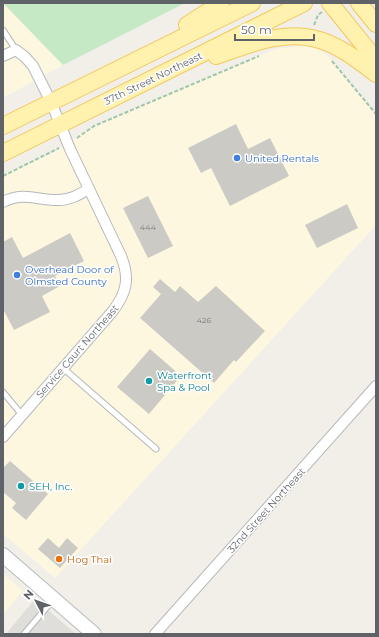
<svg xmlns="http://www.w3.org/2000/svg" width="379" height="637" viewBox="0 0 379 637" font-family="Montserrat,sans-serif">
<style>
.commercial{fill:#fef7e0}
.industrial{fill:#e0deda}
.green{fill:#c5e8c5}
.building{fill:#cccac5}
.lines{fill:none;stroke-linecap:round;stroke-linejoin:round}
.lane-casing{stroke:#b5b8bc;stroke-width:7}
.street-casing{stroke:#b5b8bc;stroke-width:12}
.secondary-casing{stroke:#b6babf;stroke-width:16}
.primary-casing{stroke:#f2c960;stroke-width:18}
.path{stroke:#9cc7a9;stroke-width:2;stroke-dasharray:4 2;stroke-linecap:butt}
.lane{stroke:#fff;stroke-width:5}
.street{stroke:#fff;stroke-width:10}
.secondary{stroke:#fff;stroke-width:14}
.primary{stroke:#fff2af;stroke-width:16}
.shop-dot{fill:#3f7fe0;stroke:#fff;stroke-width:1.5}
.culture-dot{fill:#0f9aa8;stroke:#fff;stroke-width:1.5}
.food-dot{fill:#e8710a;stroke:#fff;stroke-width:1.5}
.labels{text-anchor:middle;stroke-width:3;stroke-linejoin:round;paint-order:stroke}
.number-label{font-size:8px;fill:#7a7d7f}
.street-label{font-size:10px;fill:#5f6368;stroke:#fff}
.shop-label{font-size:10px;fill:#366cbe;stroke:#fff;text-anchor:start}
.culture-label{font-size:10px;fill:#0d838f;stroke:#fff;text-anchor:start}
.food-label{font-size:10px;fill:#c56008;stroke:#fff;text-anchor:start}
</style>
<rect width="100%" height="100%" fill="#f1efe8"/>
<g class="commercial">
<polygon points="3,3 63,65 3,98"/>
<polygon points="307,45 316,48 325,53 331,59 376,114 376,225 55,578 3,534 3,176 54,152 94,126 236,65 276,49"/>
<polygon points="3,574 23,591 3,614"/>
</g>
<polygon class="industrial" points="35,599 76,634 6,634"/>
<polygon class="green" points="3,3 185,3 63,65"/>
<g class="building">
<polygon points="236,124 248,149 270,138 289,176 230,206 211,168 201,173 188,148"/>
<polygon points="148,196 173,246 148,258 123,208"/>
<polygon points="347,204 358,228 317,248 305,225"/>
<polygon points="70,233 84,261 55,276 60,286 42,296 50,312 14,330 3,309 3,242 12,237 23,258"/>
<polygon points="160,279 175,292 180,286 198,302 216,286 265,331 236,362 234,360 214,383 140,318 161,294 153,287"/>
<polygon points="150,349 181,376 149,414 117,387"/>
<polygon points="10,461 48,494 26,520 12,508 16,503 3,492 3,468"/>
<polygon points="48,538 59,548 67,538 78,548 60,568 38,549"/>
</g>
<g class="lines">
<defs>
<g id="lane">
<polyline points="3,30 16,50"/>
<polyline points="63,368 156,449"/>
<polyline points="3,392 22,415"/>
<polyline points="24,634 53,600"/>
</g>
<g id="street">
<path d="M3,56L16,50L25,57L33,66L51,102L70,149L121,256C130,278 127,293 112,312L3,437"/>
<path d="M3,202C25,191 38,201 59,200C70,200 80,194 89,189"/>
<polyline points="155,634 376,386"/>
</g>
<polyline id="secondary" points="3,555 94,634"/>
<g id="primary">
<polyline points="330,3 376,60"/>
<polyline points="359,3 376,24"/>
<polyline points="187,25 221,3"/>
<path d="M216,56C245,46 280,31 312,38C336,43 357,59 376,74"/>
<polyline points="3,126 252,3"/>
<polyline points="3,153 304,3"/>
</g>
</defs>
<use href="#lane" class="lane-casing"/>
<use href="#street" class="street-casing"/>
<use href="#secondary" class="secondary-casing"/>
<use href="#primary" class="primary-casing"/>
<g class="path">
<polyline points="314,25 318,15 322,12"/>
<polyline points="332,61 376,114"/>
<polyline points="77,138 94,126 259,56"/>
<polyline points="3,176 59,148"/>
</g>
<use href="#lane" class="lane"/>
<use href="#street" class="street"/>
<use href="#secondary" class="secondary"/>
<use href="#primary" class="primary"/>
</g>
<g class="shop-dot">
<circle cx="237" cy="158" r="4"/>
<circle cx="17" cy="275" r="4"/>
</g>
<g class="culture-dot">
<circle cx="149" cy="381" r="4"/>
<circle cx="21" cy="486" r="4"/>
</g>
<circle class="food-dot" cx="59" cy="559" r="4"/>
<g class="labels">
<g class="number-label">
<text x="148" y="230">444</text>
<text x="204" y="323">426</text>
</g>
<g class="street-label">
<text transform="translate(153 78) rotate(-26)" y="4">37th Street Northeast</text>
<text transform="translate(77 351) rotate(-49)" y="4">Service Court Northeast</text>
<text transform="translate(266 510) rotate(-48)" y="4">32nd Street Northeast</text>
</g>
<g class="shop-label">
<text x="245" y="162">United Rentals</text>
<text x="25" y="273">Overhead Door of<tspan x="25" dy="12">Olmsted County</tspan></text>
</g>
<g class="culture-label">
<text x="157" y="379">Waterfront<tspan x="157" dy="12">Spa &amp; Pool</tspan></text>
<text x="29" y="490">SEH, Inc.</text>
</g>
<g class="food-label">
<text x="67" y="563">Hog Thai</text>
</g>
</g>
<rect width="379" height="637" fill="none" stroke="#5f6368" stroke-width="8"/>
<g transform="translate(36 601) rotate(311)" stroke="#ffffff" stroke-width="3" paint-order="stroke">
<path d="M0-3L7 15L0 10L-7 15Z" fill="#5f6368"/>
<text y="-6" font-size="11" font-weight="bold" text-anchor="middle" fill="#5f6368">N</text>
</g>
<path d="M235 34v6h79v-6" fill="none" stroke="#5f6368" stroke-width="2"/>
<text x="241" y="34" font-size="12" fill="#5f6368" stroke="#ffffff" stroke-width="3" paint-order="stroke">50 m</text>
</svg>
